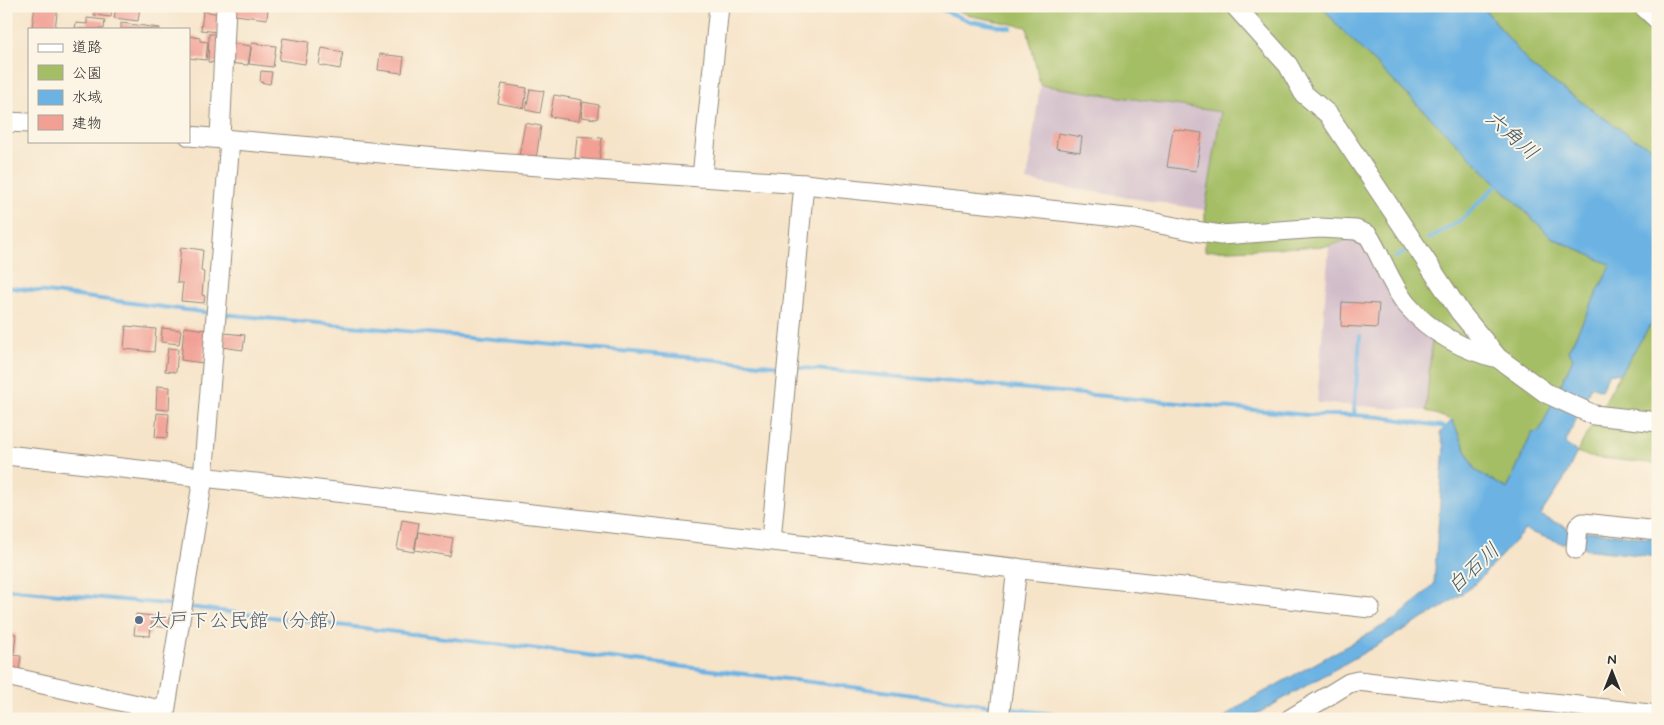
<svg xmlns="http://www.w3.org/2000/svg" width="1664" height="725" viewBox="0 0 1664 725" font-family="Mynerve,'Klee One',sans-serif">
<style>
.industrial{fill:#d1bdca}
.green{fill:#a4be65;stroke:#687448}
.water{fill:#6cb3e3;stroke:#4c6f87}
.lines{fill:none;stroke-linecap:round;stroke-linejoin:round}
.stream{stroke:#6cb3e3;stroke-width:4}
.building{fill:#f29f94}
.minor-casing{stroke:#90887a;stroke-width:21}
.minor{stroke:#fff;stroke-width:19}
.service-dot{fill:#5c6f8a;stroke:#fcf5e5;stroke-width:2}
.labels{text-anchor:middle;stroke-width:4;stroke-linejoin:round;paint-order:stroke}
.service-label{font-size:20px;fill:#4e5e75;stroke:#fcf5e5;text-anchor:start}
.water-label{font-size:21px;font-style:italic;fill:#425b6b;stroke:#fcf5e5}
</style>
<rect width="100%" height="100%" fill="#fcf5e5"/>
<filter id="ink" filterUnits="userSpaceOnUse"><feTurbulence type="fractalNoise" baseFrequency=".02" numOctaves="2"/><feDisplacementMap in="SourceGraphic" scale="10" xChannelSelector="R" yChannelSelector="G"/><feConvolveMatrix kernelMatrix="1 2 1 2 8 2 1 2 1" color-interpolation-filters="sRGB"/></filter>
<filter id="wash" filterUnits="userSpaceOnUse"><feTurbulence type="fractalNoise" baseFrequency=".0096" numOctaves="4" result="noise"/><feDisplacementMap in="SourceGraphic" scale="20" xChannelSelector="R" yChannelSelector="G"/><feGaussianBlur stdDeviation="1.12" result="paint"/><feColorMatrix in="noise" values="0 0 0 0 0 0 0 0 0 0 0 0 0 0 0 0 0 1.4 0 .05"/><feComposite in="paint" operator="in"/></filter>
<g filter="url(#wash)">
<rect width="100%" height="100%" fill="#f6e4c9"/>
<g class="industrial">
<polygon points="1040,85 1221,112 1205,210 1027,181"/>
<polygon points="1350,239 1372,254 1432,339 1426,411 1317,403 1329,246"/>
</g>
<g class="green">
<polygon points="946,6 1322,6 1338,26 1551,237 1611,265 1568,351 1573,358 1539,433 1532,433 1507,489 1475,470 1452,420 1426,411 1432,339 1372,253 1350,239 1329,246 1205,251 1205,210 1221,112 1040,85 1027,27 972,16"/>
<polygon points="1482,6 1658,6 1658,151 1631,137 1532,67"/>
<polygon points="1658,313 1658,464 1590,457 1577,452 1620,374"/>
</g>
<polygon class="water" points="1322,6 1482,6 1532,67 1631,137 1658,151 1658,313 1620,374 1609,373 1601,390 1591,386 1565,444 1577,452 1563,481 1540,515 1567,528 1567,530 1585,534 1586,531 1658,539 1658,557 1584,549 1584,546 1565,542 1564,544 1525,530 1472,587 1435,612 1248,719 1222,719 1246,702 1397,618 1421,597 1434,584 1444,447 1440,433 1452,420 1475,470 1507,489 1532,433 1539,432 1573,358 1568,351 1611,265 1551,237 1338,26"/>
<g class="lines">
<g class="stream">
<polyline points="932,6 970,21 1011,28"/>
<polyline points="1428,239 1461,220 1500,182"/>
<polyline points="1396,257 1409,249"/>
<polyline points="6,287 210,313"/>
<polyline points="222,314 782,366"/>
<polyline points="792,367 1307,415 1354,415 1382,417 1446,427 1447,431"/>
<polyline points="1354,415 1360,336"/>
<polyline points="6,589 176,605"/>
<polyline points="188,607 860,688 995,706"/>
<polyline points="1006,708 1090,719"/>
</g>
</g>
<g id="blocks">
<g class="building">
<polygon points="35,6 58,6 55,29 32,27"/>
<polygon points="95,6 112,6 111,17 94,15"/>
<polygon points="116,6 140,7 138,21 114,18"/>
<polygon points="236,6 268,9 267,19 235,15"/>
<polygon points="203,11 220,14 218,32 201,30"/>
<polygon points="87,18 105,20 104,29 75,29 76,23 87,24"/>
<polygon points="121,23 160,28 160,29 121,29"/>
<polygon points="209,34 220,34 219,63 208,62"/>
<polygon points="189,36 200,38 200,41 208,42 206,60 189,58"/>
<polygon points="283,38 309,42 305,64 279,60"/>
<polygon points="230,43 251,46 248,65 228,63"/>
<polygon points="252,43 276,46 273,67 249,64"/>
<polygon points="322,48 343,52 340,69 319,65"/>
<polygon points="380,54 404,57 402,73 378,70"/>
<polygon points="261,71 272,72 270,84 260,82"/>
<polygon points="502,84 527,88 524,108 498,103"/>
<polygon points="530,89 544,91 540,113 526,110"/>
<polygon points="554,95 582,100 579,121 550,117"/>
<polygon points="583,102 599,105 597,119 581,117"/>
<polygon points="525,123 541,126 536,159 519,156"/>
<polygon points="1173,129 1202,133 1196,171 1167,167"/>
<polygon points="1058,133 1082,137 1080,152 1056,148"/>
<polygon points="577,136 602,138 599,161 575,158"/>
<polygon points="181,247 203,250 201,271 204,272 202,295 205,296 204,303 181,301 183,283 177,283"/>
<polygon points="1342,302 1379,304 1377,328 1341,326"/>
<polygon points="126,326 156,329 154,352 124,349"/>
<polygon points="184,327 207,330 203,363 181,360"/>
<polygon points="162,328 181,330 179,344 161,342"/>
<polygon points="224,333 245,335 243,350 222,347"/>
<polygon points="168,348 178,349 176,372 165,371"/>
<polygon points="157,386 170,387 169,410 156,409"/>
<polygon points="157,413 169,414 167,438 155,437"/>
<polygon points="402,520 419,523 414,552 397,549"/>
<polygon points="418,532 453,538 450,556 415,550"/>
<polygon points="136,614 152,616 150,636 134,635"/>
<polygon points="154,616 171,618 170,628 153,626"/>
<polygon points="6,633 16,634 14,653 6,652"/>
<polygon points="10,655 21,656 19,672 9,671"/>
</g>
</g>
</g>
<g filter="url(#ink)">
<use href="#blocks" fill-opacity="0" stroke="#90887a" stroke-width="1"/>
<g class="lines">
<defs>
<g id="minor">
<polyline points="1235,6 1288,65 1304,94 1328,114 1460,312 1498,358 1546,393 1594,415 1658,422"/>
<polyline points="1643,6 1658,20"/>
<polyline points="6,122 29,123"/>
<path d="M189,136L494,163L804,184L1136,219L1195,231L1221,235L1320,228L1356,230L1368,235C1382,257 1390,284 1407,305C1430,332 1465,351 1498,358"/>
<polyline points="220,138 226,6"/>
<polyline points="702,177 719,6"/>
<polyline points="6,455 1370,608"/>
<polyline points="771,540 804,184"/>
<polyline points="1576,549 1578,527 1583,523 1658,531"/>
<polyline points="6,676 165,711"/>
<polyline points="164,719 203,478 230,140"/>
<polyline points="999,719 1017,568"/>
<polyline points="1290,719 1349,683 1358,681 1658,715"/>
</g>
</defs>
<use href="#minor" class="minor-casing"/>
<use href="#minor" class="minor"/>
</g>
</g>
<circle class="service-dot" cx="139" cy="620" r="5"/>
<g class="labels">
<g class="service-label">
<text x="149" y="627">大戸下公民館（分館）</text>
</g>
<g class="water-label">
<text transform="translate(1512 135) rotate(41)" y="7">六角川</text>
<text transform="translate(1473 568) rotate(-43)" y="7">白石川</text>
</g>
</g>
<rect width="1664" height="725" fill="none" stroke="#fcf5e5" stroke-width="25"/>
<rect x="28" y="28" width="162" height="115" fill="#fcf5e5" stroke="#a8a49b"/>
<rect x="38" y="44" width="25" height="8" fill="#ffffff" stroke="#a8a49b"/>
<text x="72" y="52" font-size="15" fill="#2b2b2b">道路</text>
<rect x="38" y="65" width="25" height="15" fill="#a4be65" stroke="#a8a49b"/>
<text x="72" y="78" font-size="15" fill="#2b2b2b">公園</text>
<rect x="38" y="90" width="25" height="15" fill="#6cb3e3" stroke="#a8a49b"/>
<text x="72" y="102" font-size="15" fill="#2b2b2b">水域</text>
<rect x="38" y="115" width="25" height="15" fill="#f29f94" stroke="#a8a49b"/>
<text x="72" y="128" font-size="15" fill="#2b2b2b">建物</text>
<g transform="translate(1612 672)" stroke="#fcf5e5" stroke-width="4" paint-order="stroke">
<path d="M0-4L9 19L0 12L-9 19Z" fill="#2b2b2b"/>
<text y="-8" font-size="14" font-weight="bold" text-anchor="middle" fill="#2b2b2b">N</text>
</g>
</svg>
